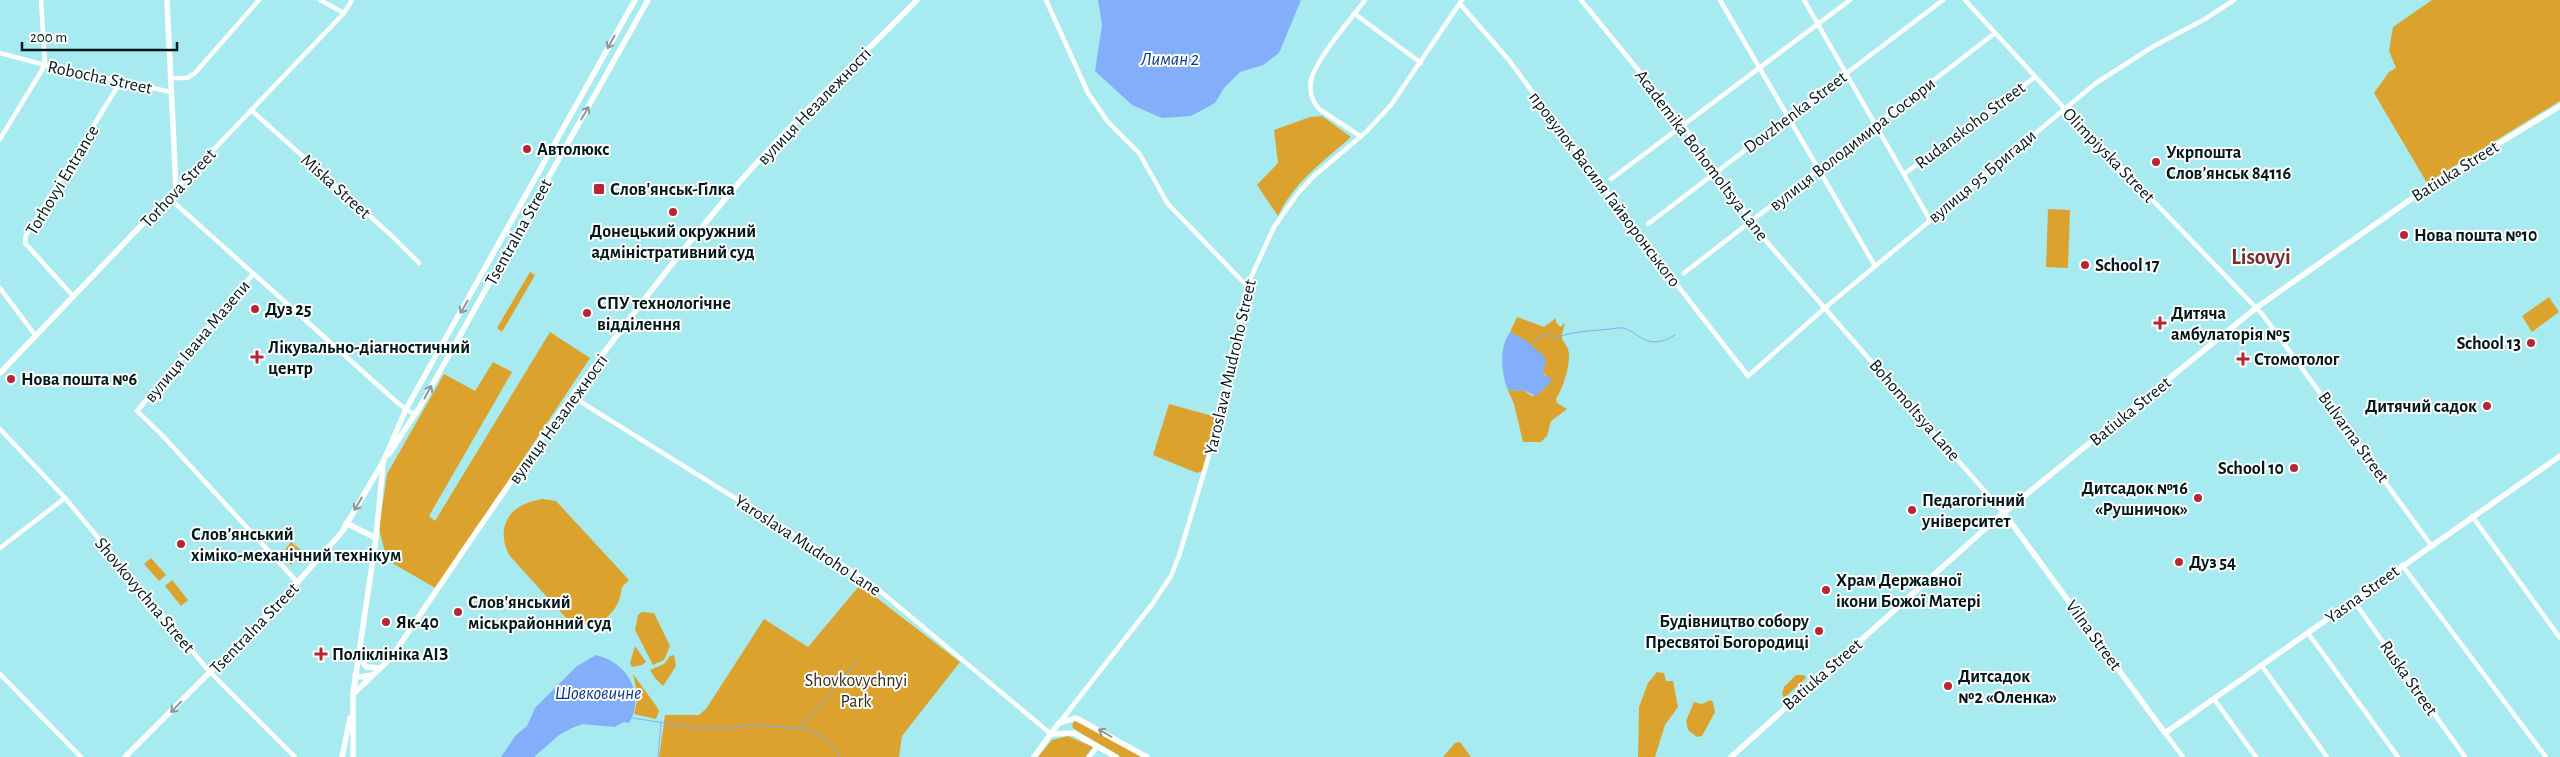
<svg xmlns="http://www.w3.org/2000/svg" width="2560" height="757" viewBox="0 0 2560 757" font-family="'Alegreya Sans',sans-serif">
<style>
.green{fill:#dba32d}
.water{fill:#82aefa}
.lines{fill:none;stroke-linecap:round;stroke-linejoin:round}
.stream{stroke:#82aefa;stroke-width:1}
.minor{stroke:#fff;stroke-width:4.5}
.tertiary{stroke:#fff;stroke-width:5.5}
.oneway{stroke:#8c9798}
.poi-dot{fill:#b82636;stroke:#fefefe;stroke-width:2}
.labels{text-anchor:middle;stroke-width:4;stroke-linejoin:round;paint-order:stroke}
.street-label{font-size:18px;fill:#00181a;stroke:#fefefe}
.poi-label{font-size:18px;font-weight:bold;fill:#00181a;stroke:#fefefe;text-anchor:start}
.park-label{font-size:18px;fill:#362b17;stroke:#fefefe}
.water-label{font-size:19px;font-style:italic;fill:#0a3889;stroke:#fefefe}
.district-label{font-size:22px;font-weight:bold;fill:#752e30;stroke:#fefefe}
</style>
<rect width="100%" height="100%" fill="#a7ebf0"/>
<g class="green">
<polygon points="2432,0 2560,0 2560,101 2427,183 2374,93 2389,72 2396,68 2389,51 2393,27"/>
<path d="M1322,116L1351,137C1325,160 1293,183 1278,216L1257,185L1278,163L1274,130L1310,117Z"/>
<polygon points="2048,209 2070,210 2068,268 2046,267"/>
<polygon points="530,272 535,275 502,332 497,328"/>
<polygon points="2549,297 2559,312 2532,332 2522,316"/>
<path d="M1517,317L1544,327L1556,318V322L1560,327L1565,323C1565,327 1562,330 1562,334C1561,341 1566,343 1568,349C1572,362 1563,388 1556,399L1557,403L1567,409L1551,421L1547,436L1541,442H1523L1514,404L1507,388L1512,391L1523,390L1532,396L1541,392L1547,385V377L1542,371V355L1525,340L1510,332Z"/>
<polygon points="550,332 590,358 437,589 387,560 379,529 387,474 444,374 475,391 493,362 512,372 429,516 435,521"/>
<polygon points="1169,404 1216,417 1202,471 1197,473 1153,455"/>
<path d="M543,499L556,501L629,580L622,587C619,617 593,634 566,618L509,555C494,524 512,503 543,499Z"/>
<polygon points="291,542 301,550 291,565 281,555"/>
<polygon points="151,558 166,575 159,581 144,564"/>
<polygon points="172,580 188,600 181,606 165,586"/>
<polygon points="860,585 960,662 902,736 899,757 659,757 665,715 699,715 706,709 764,619 808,647"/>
<polygon points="642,612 654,613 670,646 664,660 653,665 635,630 638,615"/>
<polygon points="635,646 646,662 642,665 632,667 630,663"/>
<polygon points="674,655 676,666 663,686 655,678 650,670 664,664 670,656"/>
<polygon points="1657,672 1664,673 1666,681 1673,681 1678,707 1665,725 1655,757 1638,757 1639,707 1648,683"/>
<polygon points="633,674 657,707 659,711 656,719 634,714 638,697"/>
<polygon points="1796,675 1804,675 1806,678 1784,698 1782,694 1784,687"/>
<polygon points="1710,700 1713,702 1715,712 1702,736 1697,737 1688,730 1686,721 1694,702 1702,704"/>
<polygon points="1074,721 1078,721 1142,757 1121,757 1074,729 1072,726"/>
<polygon points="1068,736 1093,747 1085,757 1038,757 1052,740"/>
<polygon points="1460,742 1471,757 1443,757 1455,743"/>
</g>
<g class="water">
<polygon points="1098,0 1301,0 1279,53 1263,65 1240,72 1224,88 1215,103 1191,116 1162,118 1132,105 1095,71 1102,25"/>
<path d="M1510,332L1525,340L1545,357L1546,367H1543L1544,375L1551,378V382L1536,396L1523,390L1512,391L1507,388C1501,370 1499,348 1510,332Z"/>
<path d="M596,655C627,662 646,694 629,723L624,722L615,727L583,724L572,728L559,735L534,757H501L516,735L527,726L535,708L577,666Z"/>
</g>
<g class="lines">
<g class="stream">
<path d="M1531,346C1544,327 1550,340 1561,336C1580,330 1599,331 1618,328C1636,325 1643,355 1675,335"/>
<polyline points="632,718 698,728 734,728 752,725 797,728 804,724 859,659"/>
<path d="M798,728C816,731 832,740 839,757"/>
<polyline points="658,757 661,723"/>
</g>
<g class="minor">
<polyline points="320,0 344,13"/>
<polyline points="1046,0 1088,93 1108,122 1139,153 1168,204 1247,286"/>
<polyline points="1581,0 1683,125 1766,241 2004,513"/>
<polyline points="1720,0 1875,266"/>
<polyline points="1804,0 1930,220"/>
<polyline points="1965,0 2064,108 2263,315 2431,545"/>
<polyline points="1460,4 1508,59 1636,232 1748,376 1826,307 2096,83 2154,46 2205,19 2234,0"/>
<polyline points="1355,14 1421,63"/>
<polyline points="0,53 45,65 171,92"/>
<polyline points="171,78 187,78 195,73 259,0"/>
<polyline points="251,110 391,235 419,263"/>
<path d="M1360,136L1319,109C1312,101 1309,91 1311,80C1316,59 1351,19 1365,0"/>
<polyline points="0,139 45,65 41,0"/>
<polyline points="1904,174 2035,77"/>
<polyline points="1611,179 1850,0"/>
<polyline points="176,189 344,13 352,0"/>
<polyline points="169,198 399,404 415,415"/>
<polyline points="1648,224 1943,0"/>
<polyline points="1684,273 1995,33"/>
<polyline points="253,274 137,411 161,434 298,583"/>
<polyline points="0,288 35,335"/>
<polyline points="73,296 25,243 26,235 121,81"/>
<polyline points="573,397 868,581 1051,734"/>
<polyline points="0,429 65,498 208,670 295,757"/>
<polyline points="2472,516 2560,638"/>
<polyline points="0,548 65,498"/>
<polyline points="2402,565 2546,757"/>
<polyline points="2353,600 2465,757"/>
<polyline points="2308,633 2398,757"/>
<polyline points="2262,666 2327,757"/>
<polyline points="0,674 81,757"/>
<polyline points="2214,699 2256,757"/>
<polyline points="1060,722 1153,603 1171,576 1179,556 1222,412 1247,286 1274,227 1298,193 1314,176 1366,132 1391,105 1462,0"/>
<polyline points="2165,733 2183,757"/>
<polyline points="1089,757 1098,746"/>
</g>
<g class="tertiary">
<polyline points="0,373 176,189 167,0"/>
<polyline points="389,454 421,405 648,0"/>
<polyline points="2004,513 2165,733 2560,456"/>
<polyline points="346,523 376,538"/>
<polyline points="358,655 366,667 380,668"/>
<polyline points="355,675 360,677 372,675"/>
<path d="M353,694L391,658C496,501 604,343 726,198C785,128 853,65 917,0"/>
<polyline points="1051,734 1074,733 1116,757"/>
<polyline points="125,757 279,603 342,532 383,462 406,409 635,0"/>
<polyline points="342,757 350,718"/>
<polyline points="353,757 353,694 376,538 383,464"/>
<polyline points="1034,757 1059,723 1076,718 1147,757"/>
<polyline points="1731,757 1996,519 2256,308 2431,185 2560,106"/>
</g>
</g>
<defs><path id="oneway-shaft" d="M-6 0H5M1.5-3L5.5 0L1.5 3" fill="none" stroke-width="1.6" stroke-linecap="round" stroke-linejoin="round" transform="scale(1.25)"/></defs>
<g class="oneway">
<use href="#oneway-shaft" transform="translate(611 42) rotate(119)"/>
<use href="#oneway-shaft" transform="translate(585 113) rotate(-60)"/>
<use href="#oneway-shaft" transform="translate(464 307) rotate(120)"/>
<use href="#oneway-shaft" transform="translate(428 392) rotate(-61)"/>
<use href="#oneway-shaft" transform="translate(358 504) rotate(121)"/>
<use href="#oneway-shaft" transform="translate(176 707) rotate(134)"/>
<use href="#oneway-shaft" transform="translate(1105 733) rotate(-150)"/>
</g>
<g class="poi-dot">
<circle cx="527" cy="149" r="5"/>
<circle cx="2156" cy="162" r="5"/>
<rect x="593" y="183" width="12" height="12" rx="2.5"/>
<circle cx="673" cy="212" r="5"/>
<circle cx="2404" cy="235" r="5"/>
<circle cx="2085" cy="265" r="5"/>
<circle cx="255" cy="309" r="5"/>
<circle cx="587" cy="313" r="5"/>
<path d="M2157.5 315.5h5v5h5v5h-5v5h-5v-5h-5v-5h5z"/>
<circle cx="2531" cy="343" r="5"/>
<path d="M254.5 349.5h5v5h5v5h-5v5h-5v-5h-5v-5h5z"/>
<path d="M2240.5 351.5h5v5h5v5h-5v5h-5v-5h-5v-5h5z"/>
<circle cx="11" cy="379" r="5"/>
<circle cx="2487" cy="406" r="5"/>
<circle cx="2294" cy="468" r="5"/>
<circle cx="2198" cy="498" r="5"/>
<circle cx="1912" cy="510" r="5"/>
<circle cx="181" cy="544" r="5"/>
<circle cx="2179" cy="562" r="5"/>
<circle cx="1826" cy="590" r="5"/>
<circle cx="458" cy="612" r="5"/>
<circle cx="386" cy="622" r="5"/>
<circle cx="1819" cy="631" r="5"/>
<path d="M318.5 646.5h5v5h5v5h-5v5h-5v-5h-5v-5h5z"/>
<circle cx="1948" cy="686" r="5"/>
</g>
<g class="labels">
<g class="street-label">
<text transform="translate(100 77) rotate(12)" y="6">Robocha Street</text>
<text transform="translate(814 106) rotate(-46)" y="6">вулиця Незалежності</text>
<text transform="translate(1795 112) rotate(-37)" y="6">Dovzhenka Street</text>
<text transform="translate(1970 125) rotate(-37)" y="6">Rudanskoho Street</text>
<text transform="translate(1852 144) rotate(-38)" y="6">вулиця Володимира Сосюри</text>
<text transform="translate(1702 155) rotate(53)" y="6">Academika Bohomoltsya Lane</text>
<text transform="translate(2109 155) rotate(46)" y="6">Olimpiyska Street</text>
<text transform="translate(2455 171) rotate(-32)" y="6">Batiuka Street</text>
<text transform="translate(1982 176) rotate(-40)" y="6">вулиця 95 Бригади</text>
<text transform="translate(62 180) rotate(-59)" y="6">Torhovyi Entrance</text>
<text transform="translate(336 186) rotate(42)" y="6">Miska Street</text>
<text transform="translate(178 188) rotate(-47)" y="6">Torhova Street</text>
<text transform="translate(1605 189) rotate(53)" y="6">провулок Василя Гайворонського</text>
<text transform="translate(518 232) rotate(-61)" y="6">Tsentralna Street</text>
<text transform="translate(197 341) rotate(-50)" y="6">вулиця Івана Мазепи</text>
<text transform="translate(1230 367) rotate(-77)" y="6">Yaroslava Mudroho Street</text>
<text transform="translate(1915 410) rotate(49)" y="6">Bohomoltsya Lane</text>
<text transform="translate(2130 411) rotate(-39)" y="6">Batiuka Street</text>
<text transform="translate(558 419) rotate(-54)" y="6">вулиця Незалежності</text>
<text transform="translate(2354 437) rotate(54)" y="6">Bulvarna Street</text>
<text transform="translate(808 545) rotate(33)" y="6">Yaroslava Mudroho Lane</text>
<text transform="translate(2362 594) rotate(-36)" y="6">Yasna Street</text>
<text transform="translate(145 595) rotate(50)" y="6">Shovkovychna Street</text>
<text transform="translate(254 628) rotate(-46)" y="6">Tsentralna Street</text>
<text transform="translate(2094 635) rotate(54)" y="6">Vilna Street</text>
<text transform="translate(1822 674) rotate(-41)" y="6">Batiuka Street</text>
<text transform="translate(2409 678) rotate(55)" y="6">Ruska Street</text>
</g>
<g class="poi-label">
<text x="537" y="155">Автолюкс</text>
<text x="2166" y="158">Укрпошта<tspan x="2166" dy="21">Слов’янськ 84116</tspan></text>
<text x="610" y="195">Слов'янськ-Гілка</text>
<text x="673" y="237" text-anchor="middle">Донецький окружний<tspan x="673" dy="21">адміністративний суд</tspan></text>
<text x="2414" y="241">Нова пошта №10</text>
<text x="2095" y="271">School 17</text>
<text x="597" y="309">СПУ технологічне<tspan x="597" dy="21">відділення</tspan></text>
<text x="265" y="315">Дуз 25</text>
<text x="2171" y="319">Дитяча<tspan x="2171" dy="21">амбулаторія №5</tspan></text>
<text x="2521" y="349" text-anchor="end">School 13</text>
<text x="268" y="353">Лікувально-діагностичний<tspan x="268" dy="21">центр</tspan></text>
<text x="2254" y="365">Стомотолог</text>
<text x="21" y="385">Нова пошта №6</text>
<text x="2477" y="412" text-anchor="end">Дитячий садок</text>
<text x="2284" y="474" text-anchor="end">School 10</text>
<text x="2188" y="494" text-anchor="end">Дитсадок №16<tspan x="2188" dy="21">«Рушничок»</tspan></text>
<text x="1922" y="506">Педагогічний<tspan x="1922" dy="21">університет</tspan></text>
<text x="191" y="540">Слов’янський<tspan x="191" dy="21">хіміко-механічний технікум</tspan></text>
<text x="2189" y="568">Дуз 54</text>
<text x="1836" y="586">Храм Державної<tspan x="1836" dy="21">ікони Божої Матері</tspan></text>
<text x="468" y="608">Слов'янський<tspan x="468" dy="21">міськрайонний суд</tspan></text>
<text x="1809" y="627" text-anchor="end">Будівництво собору<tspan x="1809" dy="21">Пресвятої Богородиці</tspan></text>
<text x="396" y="628">Як-40</text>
<text x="332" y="660">Поліклініка АІЗ</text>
<text x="1958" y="682">Дитсадок<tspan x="1958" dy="21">№2 «Оленка»</tspan></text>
</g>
<g class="park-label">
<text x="856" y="686">Shovkovychnyi<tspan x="856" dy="21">Park</tspan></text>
</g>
<g class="water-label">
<text x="1170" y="65">Лиман 2</text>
<text x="598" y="699">Шовковичне</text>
</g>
<g class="district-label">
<text x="2261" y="264">Lisovyi</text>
</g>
</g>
<path d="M22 42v8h155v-8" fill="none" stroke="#00181a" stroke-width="2.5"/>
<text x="30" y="42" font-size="15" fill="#00181a" stroke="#fefefe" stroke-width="4" paint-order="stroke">200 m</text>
</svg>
